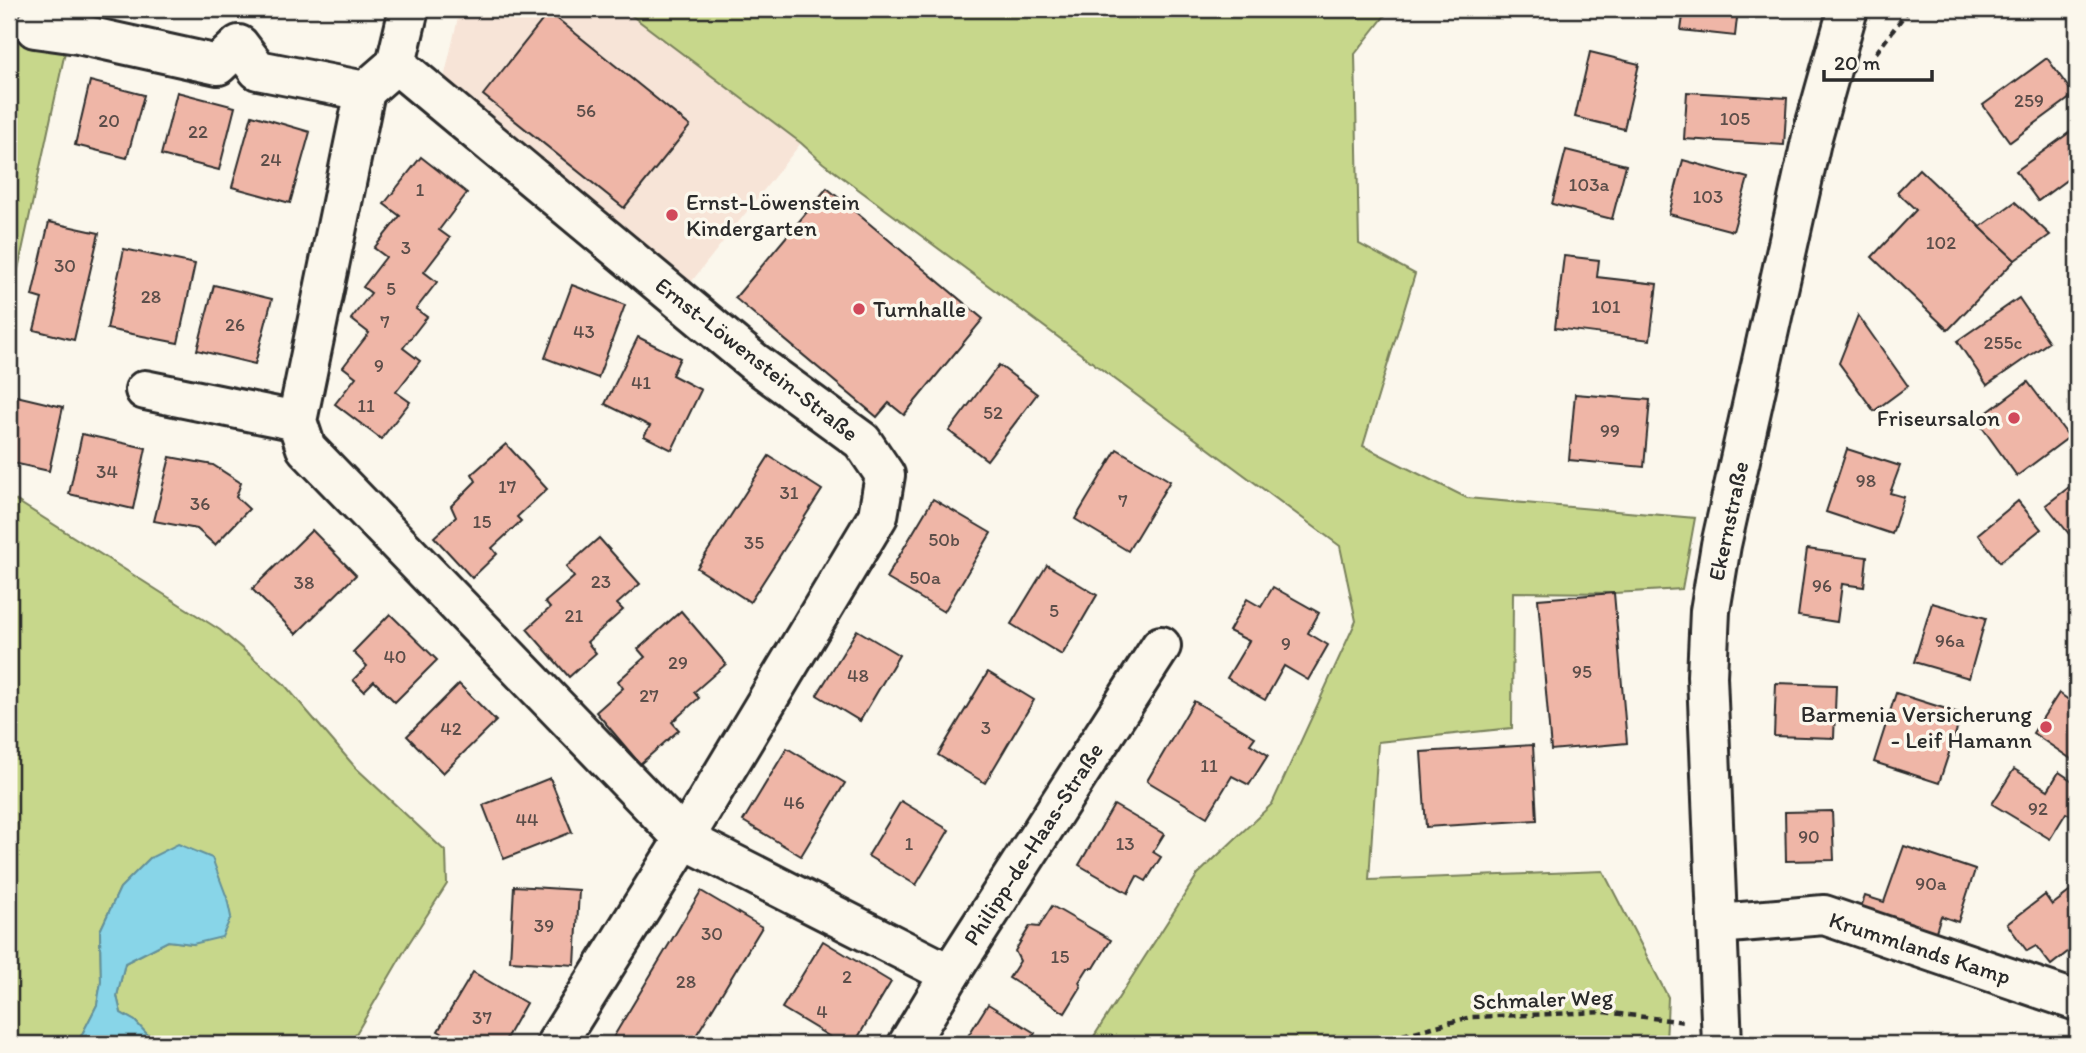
<svg xmlns="http://www.w3.org/2000/svg" width="2086" height="1053" viewBox="0 0 2086 1053" font-family="Itim,sans-serif">
<style>
.built{fill:#f7e4d7}
.green{fill:#c7d78b;stroke:#79815b;stroke-width:2}
.water{fill:#88d5e8;stroke:#63919c;stroke-width:2}
.building{fill:#efb6a7;stroke:#2b2b2b;stroke-width:2}
.lines{fill:none;stroke-linecap:round;stroke-linejoin:round}
.minor-casing{stroke:#2b2b2b;stroke-width:44}
.path{stroke:#2b2b2b;stroke-width:4.5;stroke-dasharray:7 5;stroke-linecap:butt}
.minor{stroke:#fbf7ec;stroke-width:38}
.poi-dot{fill:#d1495b;stroke:#fbf7ec;stroke-width:2.5}
.labels{text-anchor:middle;stroke-width:7;stroke-linejoin:round;paint-order:stroke}
.number-label{font-size:19px;fill:#5c4e4a}
.poi-label{font-size:23px;fill:#2b2b2b;stroke:#fbf7ec;text-anchor:start}
.street-label{font-size:23px;fill:#2b2b2b;stroke:#fbf7ec}
</style>
<rect width="100%" height="100%" fill="#fbf7ec"/>
<filter id="ink" filterUnits="userSpaceOnUse"><feTurbulence type="fractalNoise" baseFrequency=".0143" numOctaves="2"/><feDisplacementMap in="SourceGraphic" scale="14" xChannelSelector="R" yChannelSelector="G"/><feConvolveMatrix kernelMatrix="1 2 1 2 8 2 1 2 1" color-interpolation-filters="sRGB"/></filter>
<g filter="url(#ink)">
<polygon class="built" points="460,9 623,9 801,143 688,286 442,87"/>
<g class="green">
<polygon points="623,9 1390,9 1355,54 1359,244 1415,274 1363,446 1467,498 1695,518 1682,589 1614,593 1513,592 1512,728 1378,742 1369,880 1603,871 1668,997 1666,1044 1089,1044 1198,874 1272,804 1356,621 1340,546 823,163 801,143"/>
<polygon points="9,38 65,52 9,311"/>
<polygon points="9,496 220,630 284,684 355,767 446,852 447,884 409,943 350,1044 156,1044 135,1021 121,1013 117,996 125,963 168,941 193,944 150,858 120,888 100,931 101,982 97,1005 77,1044 9,1044"/>
</g>
<polygon class="water" points="178,844 212,858 227,898 231,917 222,937 193,944 168,941 125,963 117,996 121,1013 135,1021 156,1044 77,1044 97,1005 101,982 100,931 120,888 150,858"/>
<g class="building">
<polygon points="152,9 173,9 171,14"/>
<polygon points="1684,9 1738,9 1735,36 1681,30"/>
<polygon points="549,12 690,126 624,208 483,95"/>
<polygon points="1590,52 1639,64 1624,129 1575,117"/>
<polygon points="2047,58 2074,95 2010,142 1983,105"/>
<polygon points="90,81 144,95 127,158 75,145"/>
<polygon points="177,92 235,107 219,170 161,155"/>
<polygon points="1687,92 1787,98 1784,145 1684,139"/>
<polygon points="252,115 310,132 290,203 232,187"/>
<polygon points="2077,127 2077,183 2072,176 2038,201 2016,171"/>
<polygon points="1566,150 1626,165 1612,219 1552,204"/>
<polygon points="421,157 467,193 439,230 450,238 424,272 437,282 416,309 427,317 403,348 420,361 396,392 410,402 381,439 335,404 356,377 343,367 369,333 351,319 371,293 363,287 386,257 374,248 400,216 384,204"/>
<polygon points="1683,160 1748,178 1733,231 1669,214"/>
<polygon points="1919,169 2015,260 1948,330 1872,257 1916,210 1897,192"/>
<polygon points="827,188 983,319 904,415 889,403 877,417 735,298"/>
<polygon points="2015,202 2050,235 2015,260 1980,227"/>
<polygon points="49,222 99,233 74,340 34,330 42,299 32,296"/>
<polygon points="124,249 195,264 178,343 107,329"/>
<polygon points="1564,256 1599,260 1597,277 1657,284 1650,340 1555,328"/>
<polygon points="214,285 272,299 255,364 197,350"/>
<polygon points="572,285 625,305 598,378 545,358"/>
<polygon points="2019,298 2049,342 1987,385 1957,341"/>
<polygon points="1858,315 1908,386 1874,411 1839,363"/>
<polygon points="638,337 680,358 672,375 701,390 672,450 644,436 650,426 605,404"/>
<polygon points="999,365 1037,394 987,460 949,431"/>
<polygon points="2028,382 2069,437 2017,476 1977,420"/>
<polygon points="1575,394 1650,400 1644,467 1569,460"/>
<polygon points="12,395 63,407 49,471 9,462 9,412"/>
<polygon points="82,434 146,448 133,509 69,494"/>
<polygon points="506,444 547,489 517,517 521,521 492,548 497,554 472,578 434,537 456,517 451,506 476,481 472,474"/>
<polygon points="1117,449 1170,481 1128,551 1075,519"/>
<polygon points="1847,449 1900,466 1890,493 1904,497 1892,534 1826,512"/>
<polygon points="769,456 822,490 750,602 697,568"/>
<polygon points="170,457 213,465 241,483 236,497 249,509 215,545 197,529 154,521"/>
<polygon points="2077,481 2077,544 2046,505"/>
<polygon points="933,499 991,533 944,612 886,578"/>
<polygon points="2018,501 2041,529 2000,562 1978,534"/>
<polygon points="312,530 356,575 296,634 252,589"/>
<polygon points="599,538 640,584 617,604 623,610 587,642 596,653 569,677 527,629 550,608 545,602 574,577 566,567"/>
<polygon points="1807,549 1867,557 1864,587 1842,584 1837,622 1798,616"/>
<polygon points="1047,565 1097,595 1062,655 1011,624"/>
<polygon points="1273,587 1319,613 1308,633 1328,645 1308,680 1284,666 1265,700 1227,678 1249,641 1229,631 1247,599 1261,607"/>
<polygon points="1614,593 1627,743 1551,750 1538,599"/>
<polygon points="1932,603 1986,618 1969,678 1914,662"/>
<polygon points="681,611 726,664 694,692 699,698 672,722 679,730 640,764 596,712 623,688 618,681 645,657 638,649"/>
<polygon points="390,614 437,660 395,702 374,681 364,691 353,680 367,666 353,652"/>
<polygon points="857,630 899,655 860,721 817,695"/>
<polygon points="988,672 1034,700 985,783 938,755"/>
<polygon points="1776,683 1836,685 1834,738 1774,736"/>
<polygon points="459,684 496,721 443,773 407,736"/>
<polygon points="1896,693 1962,714 1939,783 1874,762"/>
<polygon points="2059,693 2077,706 2077,763 2033,733"/>
<polygon points="1194,701 1255,737 1250,744 1268,755 1249,785 1232,776 1207,817 1147,781"/>
<polygon points="1533,745 1537,820 1426,827 1421,752"/>
<polygon points="787,748 845,783 801,856 743,821"/>
<polygon points="2014,769 2048,790 2059,772 2077,784 2077,819 2066,813 2050,839 1992,804"/>
<polygon points="550,778 572,832 504,859 483,805"/>
<polygon points="901,801 949,830 916,885 868,856"/>
<polygon points="1114,805 1164,834 1153,852 1161,857 1146,881 1137,876 1128,893 1079,865"/>
<polygon points="1832,811 1834,860 1786,861 1785,812"/>
<polygon points="1904,846 1975,870 1958,922 1941,916 1935,934 1858,916 1865,896 1884,902"/>
<polygon points="514,886 579,890 575,965 510,961"/>
<polygon points="2077,886 2077,961 2069,951 2051,965 2036,946 2027,951 2007,924 2045,895 2052,905"/>
<polygon points="701,891 762,927 691,1044 617,1044 611,1041"/>
<polygon points="1052,906 1111,940 1094,968 1088,968 1079,982 1081,987 1065,1013 1009,978 1020,961 1015,951 1030,926 1039,927"/>
<polygon points="823,941 891,982 854,1044 842,1044 782,1008"/>
<polygon points="473,972 526,1003 503,1044 460,1044 438,1031"/>
<polygon points="988,1004 1035,1033 1028,1044 963,1044"/>
<polygon points="769,1037 782,1044 765,1044"/>
<polygon points="2037,1040 2037,1044 2001,1044 2001,1041"/>
</g>
<g class="lines">
<defs>
<g id="minor">
<polyline points="35,28 78,34 218,65 239,45 258,70 365,91 396,64 409,9"/>
<polyline points="396,64 754,362 862,441 885,475 878,516 684,839 556,1044"/>
<polyline points="365,91 297,421 306,448 684,839 950,974"/>
<polyline points="145,390 297,421"/>
<polyline points="1718,924 1824,915 2077,1001"/>
<polyline points="908,1044 950,974 1161,646"/>
<polyline points="1722,1044 1707,676 1710,611 1721,545 1812,137 1848,9"/>
</g>
</defs>
<use href="#minor" class="minor-casing"/>
<g class="path">
<polyline points="1876,53 1909,9"/>
<polyline points="1368,1044 1471,1017 1604,1012 1685,1022"/>
</g>
<use href="#minor" class="minor"/>
</g>
</g>
<g class="poi-dot">
<circle cx="672" cy="215" r="7"/>
<circle cx="859" cy="309" r="7"/>
<circle cx="2014" cy="418" r="7"/>
<circle cx="2046" cy="727" r="7"/>
</g>
<g class="labels">
<g class="number-label">
<text x="2029" y="107">259</text>
<text x="586" y="117">56</text>
<text x="1735" y="125">105</text>
<text x="109" y="127">20</text>
<text x="198" y="138">22</text>
<text x="271" y="166">24</text>
<text x="1589" y="191">103a</text>
<text x="420" y="196">1</text>
<text x="1708" y="203">103</text>
<text x="1941" y="249">102</text>
<text x="406" y="254">3</text>
<text x="65" y="272">30</text>
<text x="391" y="295">5</text>
<text x="151" y="303">28</text>
<text x="1606" y="313">101</text>
<text x="385" y="328">7</text>
<text x="235" y="331">26</text>
<text x="584" y="338">43</text>
<text x="2003" y="349">255c</text>
<text x="379" y="372">9</text>
<text x="641" y="389">41</text>
<text x="366" y="412">11</text>
<text x="993" y="419">52</text>
<text x="1610" y="437">99</text>
<text x="107" y="478">34</text>
<text x="1866" y="487">98</text>
<text x="507" y="493">17</text>
<text x="789" y="499">31</text>
<text x="1123" y="507">7</text>
<text x="200" y="510">36</text>
<text x="482" y="528">15</text>
<text x="944" y="546">50b</text>
<text x="754" y="549">35</text>
<text x="925" y="584">50a</text>
<text x="601" y="588">23</text>
<text x="304" y="589">38</text>
<text x="1822" y="592">96</text>
<text x="1054" y="617">5</text>
<text x="574" y="622">21</text>
<text x="1950" y="647">96a</text>
<text x="1286" y="650">9</text>
<text x="395" y="663">40</text>
<text x="678" y="669">29</text>
<text x="1582" y="678">95</text>
<text x="858" y="682">48</text>
<text x="649" y="702">27</text>
<text x="986" y="734">3</text>
<text x="451" y="735">42</text>
<text x="1209" y="772">11</text>
<text x="794" y="809">46</text>
<text x="2038" y="815">92</text>
<text x="527" y="826">44</text>
<text x="1809" y="843">90</text>
<text x="909" y="850">1</text>
<text x="1125" y="850">13</text>
<text x="1931" y="890">90a</text>
<text x="544" y="932">39</text>
<text x="712" y="940">30</text>
<text x="1060" y="963">15</text>
<text x="847" y="983">2</text>
<text x="686" y="988">28</text>
<text x="822" y="1018">4</text>
<text x="482" y="1024">37</text>
</g>
<g class="poi-label">
<text x="686" y="210">Ernst-Löwenstein<tspan x="686" dy="26">Kindergarten</tspan></text>
<text x="873" y="317">Turnhalle</text>
<text x="2000" y="426" text-anchor="end">Friseursalon</text>
<text x="2032" y="722" text-anchor="end">Barmenia Versicherung<tspan x="2032" dy="26">- Leif Hamann</tspan></text>
</g>
<g class="street-label">
<text transform="translate(757 359) rotate(38)" y="8">Ernst-Löwenstein-Straße</text>
<text transform="translate(1728 521) rotate(-78)" y="8">Ekernstraße</text>
<text transform="translate(1033 844) rotate(-57)" y="8">Philipp-de-Haas-Straße</text>
<text transform="translate(1920 948) rotate(18)" y="8">Krummlands Kamp</text>
<text transform="translate(1543 999) rotate(-2)" y="8">Schmaler Weg</text>
</g>
</g>
<rect width="2086" height="1053" fill="none" stroke="#fbf7ec" stroke-width="35"/>
<rect x="18" y="18" width="2051" height="1018" fill="none" stroke="#2b2b2b" stroke-width="2.5" filter="url(#ink)"/>
<path d="M1824 70v10h108v-10" fill="none" stroke="#2b2b2b" stroke-width="3.5"/>
<text x="1834" y="70" font-size="21" fill="#2b2b2b" stroke="#fbf7ec" stroke-width="5" paint-order="stroke">20 m</text>
</svg>
